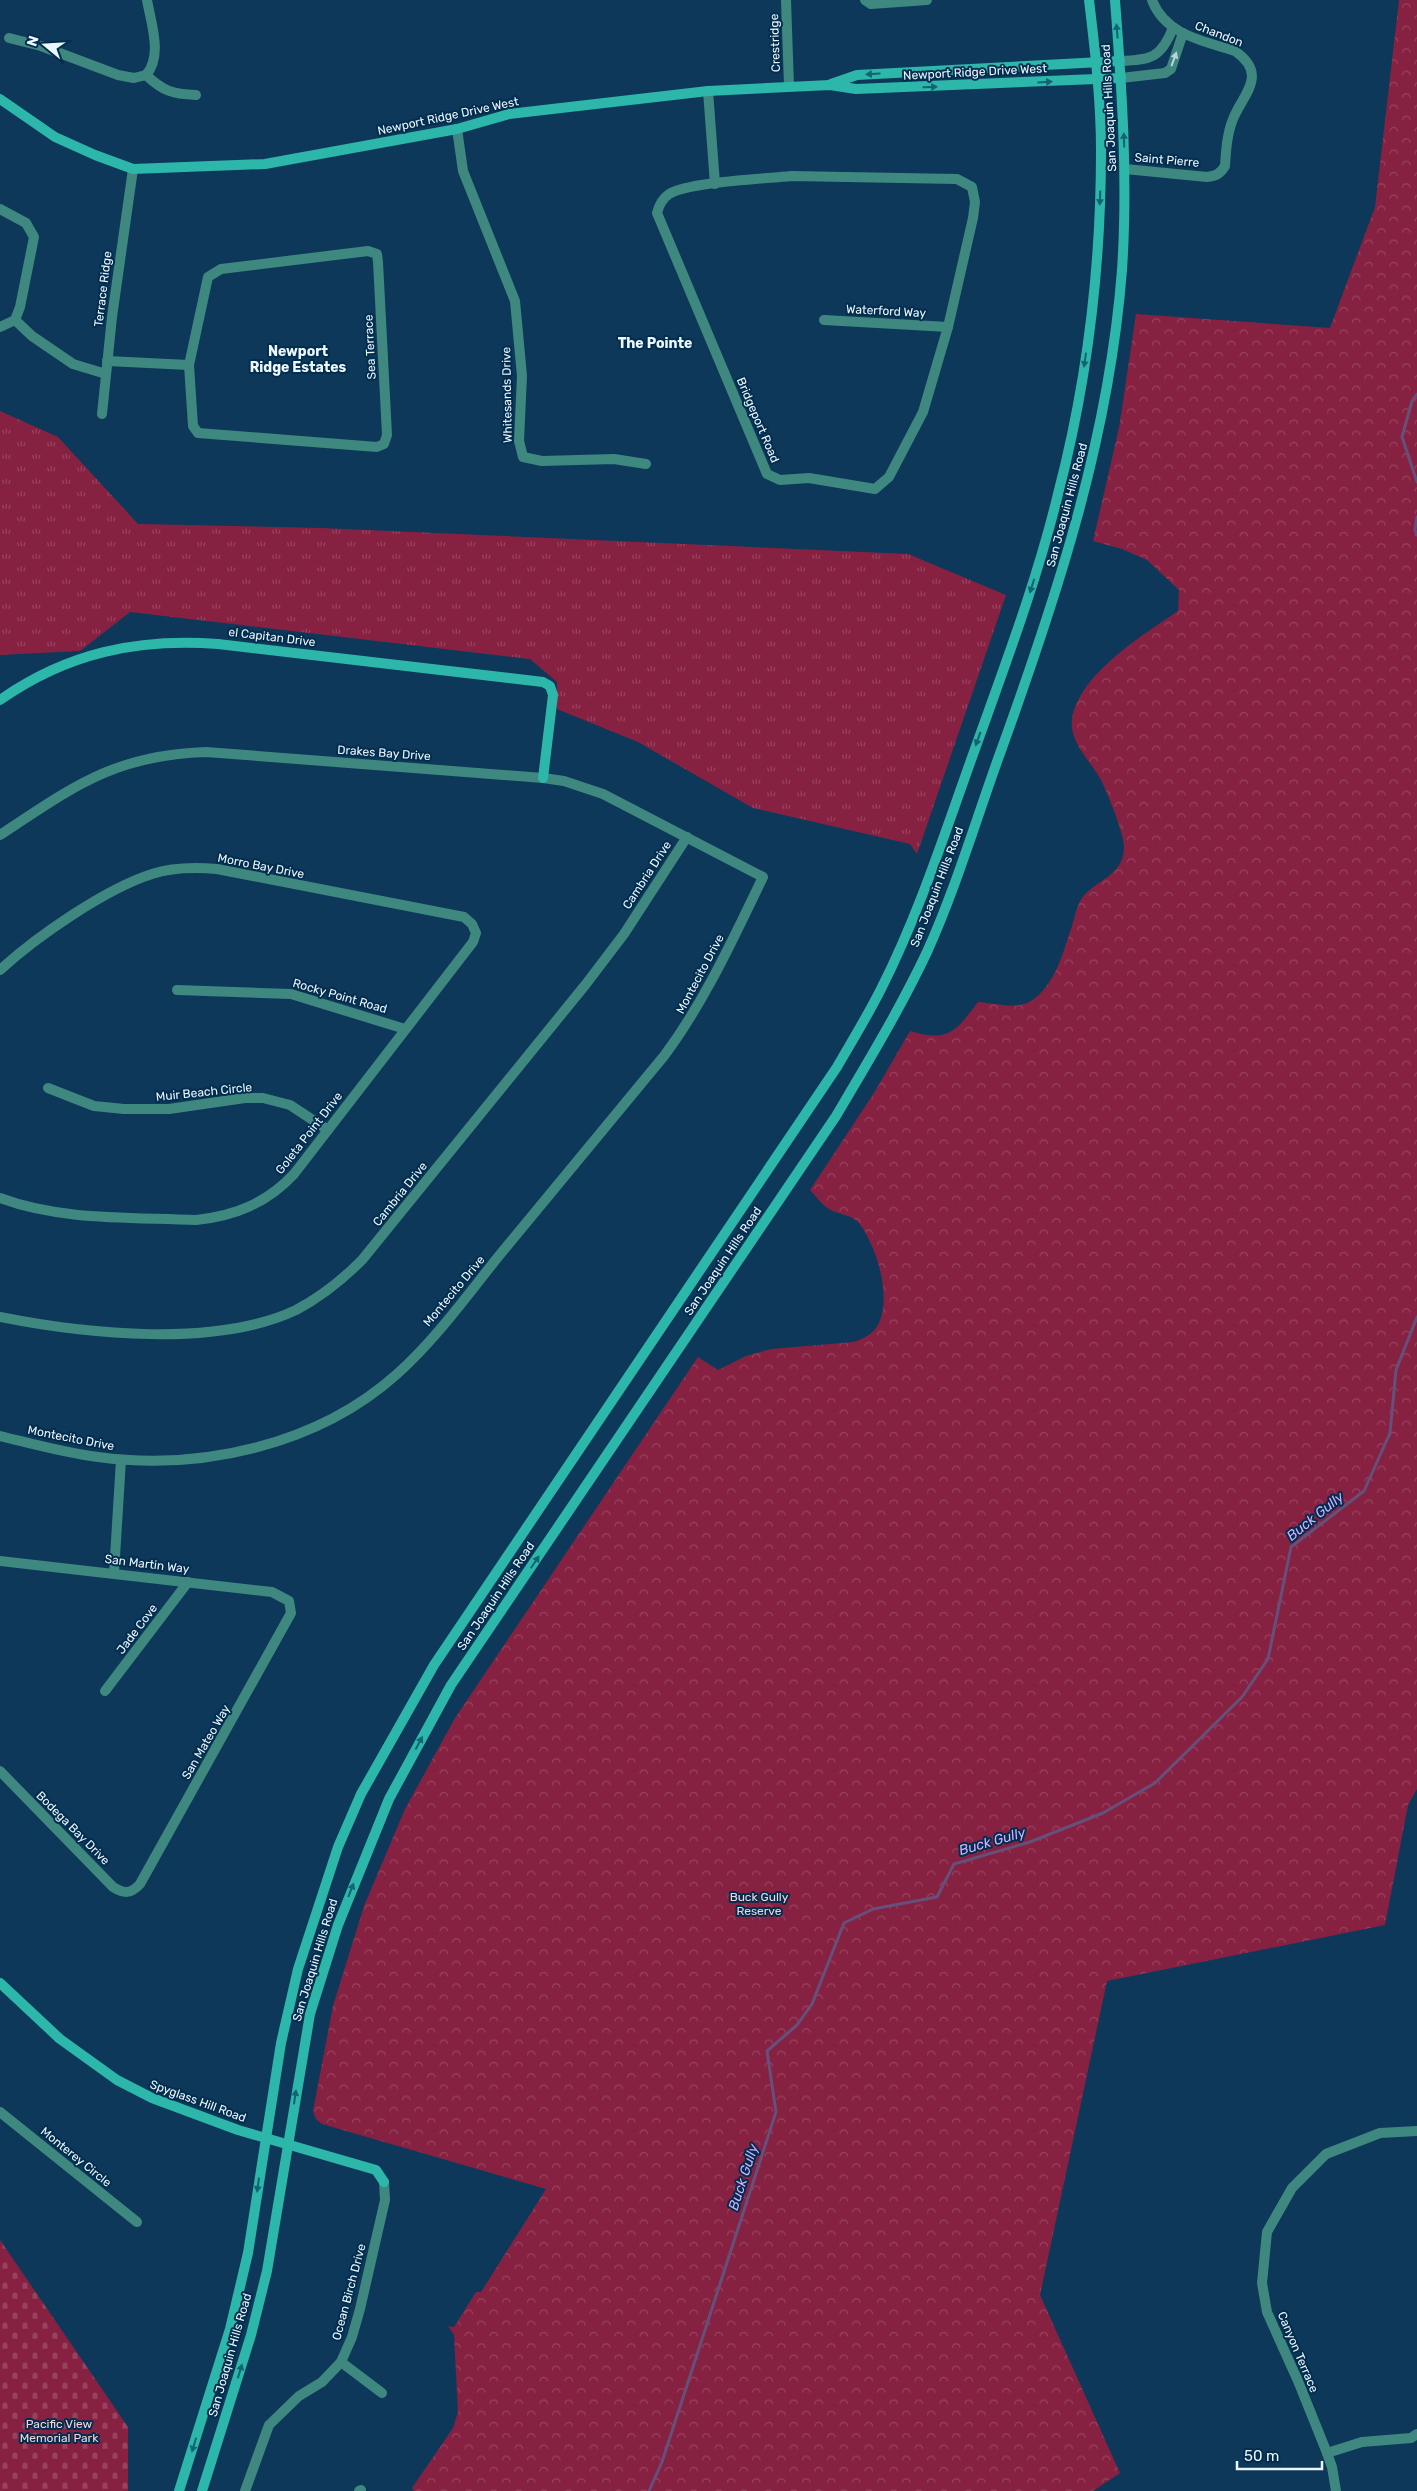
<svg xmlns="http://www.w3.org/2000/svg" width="1417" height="2491" viewBox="0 0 1417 2491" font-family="Rubik,sans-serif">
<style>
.grass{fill:url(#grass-tufts)}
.cemetery{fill:url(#cemetery-stones)}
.park{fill:url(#park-crowns)}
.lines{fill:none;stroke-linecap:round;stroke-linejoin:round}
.stream{stroke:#64507a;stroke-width:3}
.street{stroke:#3e8880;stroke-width:10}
.secondary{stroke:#2db6aa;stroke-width:10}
.oneway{fill:#136473}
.oneway2{fill:#b8d5d8}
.labels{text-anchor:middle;stroke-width:4;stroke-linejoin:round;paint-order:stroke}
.street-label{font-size:12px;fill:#edf6fe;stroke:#012e4e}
.park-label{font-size:12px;fill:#f7d4da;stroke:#012e4e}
.neighbourhood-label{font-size:14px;font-weight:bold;fill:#edf6fe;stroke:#012e4e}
.water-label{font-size:14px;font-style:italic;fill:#d5aefe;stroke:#012e4e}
</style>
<defs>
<pattern id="grass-tufts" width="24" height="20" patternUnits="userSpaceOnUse" patternTransform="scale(1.25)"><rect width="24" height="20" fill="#872142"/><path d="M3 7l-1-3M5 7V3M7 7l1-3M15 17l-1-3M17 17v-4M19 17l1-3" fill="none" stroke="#98425e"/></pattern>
<pattern id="cemetery-stones" width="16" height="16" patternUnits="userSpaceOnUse" patternTransform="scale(1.25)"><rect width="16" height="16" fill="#872142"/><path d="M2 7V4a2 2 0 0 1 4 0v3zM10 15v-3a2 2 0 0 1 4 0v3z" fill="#98425e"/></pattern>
<pattern id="park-crowns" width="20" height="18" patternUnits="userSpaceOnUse" patternTransform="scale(1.25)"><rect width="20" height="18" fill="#872142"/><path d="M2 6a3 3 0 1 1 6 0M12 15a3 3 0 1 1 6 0" fill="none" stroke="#98425e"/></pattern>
</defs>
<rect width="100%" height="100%" fill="#0d3859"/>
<polygon class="grass" points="0,411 58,437 138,524 321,528 908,554 1006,595 917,854 910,844 753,808 638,742 557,709 557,682 530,659 130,612 80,651 0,655"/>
<polygon class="cemetery" points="0,2240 128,2427 128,2491 0,2491"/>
<path class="park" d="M1399,0H1417V1789L1408,1805L1385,1925L1107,1981L1040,2295L1120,2473L1093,2491H414L412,2488L453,2428L458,2412L454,2335L448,2326L454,2327L476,2292H481L546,2189L322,2124L316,2119L313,2111L333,2006L364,1906L405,1809L455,1718L698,1357L718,1370L746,1356L771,1349L854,1342C862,1339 871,1335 876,1328C894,1302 877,1246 859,1223C853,1215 837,1214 829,1209C822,1205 816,1196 810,1190L874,1093L910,1031C949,1043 956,1031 978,1002C993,1003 1017,1010 1031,1001C1055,986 1063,952 1072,926C1075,917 1077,905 1082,898C1097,879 1123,876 1124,848C1125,836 1107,792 1101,780C1091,761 1069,743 1072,719C1079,674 1143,635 1178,611L1179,590L1147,560L1122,549L1093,541L1119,428L1136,314L1330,328L1375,207Z"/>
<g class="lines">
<g class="stream">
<polyline points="1417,394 1412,401 1402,437 1417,482"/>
<polyline points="1417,517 1415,530 1417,535"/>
<polyline points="649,2491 662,2462 776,2112 767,2051 797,2025 812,2004 844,1923 873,1909 937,1897 954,1864 1030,1842 1103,1813 1155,1783 1242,1697 1268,1659 1291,1547 1364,1491 1390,1433 1396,1370 1417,1317"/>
</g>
<g class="street">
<polyline points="786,0 789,85"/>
<polyline points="865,0 871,4 927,0"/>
<polyline points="9,38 41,46 118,75 134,78 146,75"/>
<path d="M1120,61C1151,60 1161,58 1173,28"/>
<path d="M146,75C163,56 151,23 147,0"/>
<path d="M146,75C163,91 172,94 196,95"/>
<polyline points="1121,78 1165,73 1171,69 1183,33"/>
<polyline points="708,91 715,184"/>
<polyline points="457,129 463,171 515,301 522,376 519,441 523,457 542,461 614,459 646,464"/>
<path d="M1125,169L1207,177C1216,176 1220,174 1225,166C1226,150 1227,134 1233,119C1243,94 1269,75 1235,51C1204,41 1165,35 1152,0"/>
<path d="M791,176L957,179L972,187L975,202L973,218L948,327L923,412L889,477L875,489L809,478L780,480L767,474L657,213C659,205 662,199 669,194C689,182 764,179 791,176Z"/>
<polyline points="0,209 26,223 34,237 20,307 15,320 0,327"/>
<polygon points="368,251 377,254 378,262 387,435 384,444 377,447 198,433 193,426 189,365 208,277 221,269"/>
<polyline points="15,320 32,336 73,364 106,374"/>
<polyline points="824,320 948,327"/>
<polyline points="107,361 189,365"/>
<polyline points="102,414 112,317 133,169"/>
<path d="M0,835C73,787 114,755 206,752L543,778L564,781L603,794L763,877C733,939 705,1001 664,1056C609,1123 553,1190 498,1257C466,1297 435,1340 397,1374C318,1445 201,1471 98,1457C65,1453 33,1444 0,1436"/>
<path d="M0,970C36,937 105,889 152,874C173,867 195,867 217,869L464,917L472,924L476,933L473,942L294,1174C267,1203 235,1216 196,1220C132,1217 61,1221 0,1198"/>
<polyline points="177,990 291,994 405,1029"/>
<polyline points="48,1088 94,1106 124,1109 169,1109 245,1098 263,1098 290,1105 328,1130"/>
<path d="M0,1317C85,1334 216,1348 296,1310C321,1297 342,1280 362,1260L586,984L624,934L687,837"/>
<path d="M0,1561L272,1592L289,1601L291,1613L140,1884C131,1894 124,1894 113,1887L0,1771"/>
<polyline points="114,1573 121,1460"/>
<polyline points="105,1691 188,1582"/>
<polyline points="0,2112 137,2222"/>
<polyline points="341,2362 382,2393"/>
<polyline points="1327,2453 1362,2442 1411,2438 1417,2434"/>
<polyline points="245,2491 269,2425 299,2396 322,2382 341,2362 352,2337 360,2309 385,2200 384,2182"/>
<polyline points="359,2491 361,2490"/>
<polyline points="1336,2491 1332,2467 1327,2453 1298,2381 1267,2312 1262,2283 1267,2232 1292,2188 1326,2154 1380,2133 1417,2131"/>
</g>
<g class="secondary">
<polyline points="831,84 857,75 1120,61"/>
<polyline points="0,99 55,137 95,155 133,169 265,164 457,129 509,114 708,91 830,85 856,89 1121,78"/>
<path d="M0,700C67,653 137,638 218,644L543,682L550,686L553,695L543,778"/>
<polyline points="0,1983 60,2039 117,2080 152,2098 238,2130 376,2170 384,2182"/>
<path d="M179,2491L230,2329L248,2253L281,2043L298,1969L338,1847L361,1794L434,1665L837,1067C852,1041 868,1015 881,989C920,912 946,829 975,749C1005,665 1037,581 1058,494C1087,383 1101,266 1101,151C1101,100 1095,50 1089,0"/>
<path d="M202,2491L251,2335L267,2271L310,2014L338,1925L389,1799L451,1685L836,1116C868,1062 900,1009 927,952C955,890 975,823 998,759C1056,599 1109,440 1122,270C1128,180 1122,90 1115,0"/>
</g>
</g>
<defs><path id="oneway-solid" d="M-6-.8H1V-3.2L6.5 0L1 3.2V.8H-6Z" transform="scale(1.25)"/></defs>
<g class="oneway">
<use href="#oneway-solid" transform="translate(1117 31) rotate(-95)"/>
<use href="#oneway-solid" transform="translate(873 74) rotate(177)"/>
<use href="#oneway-solid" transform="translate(1045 82) rotate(-3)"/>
<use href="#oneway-solid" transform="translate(930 87) rotate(-2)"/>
<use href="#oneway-solid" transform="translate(1124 140) rotate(-92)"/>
<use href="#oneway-solid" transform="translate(1100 198) rotate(92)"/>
<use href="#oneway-solid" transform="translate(1085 360) rotate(98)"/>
<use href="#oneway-solid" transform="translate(1032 586) rotate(108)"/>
<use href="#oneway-solid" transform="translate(978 739) rotate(110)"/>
<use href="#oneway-solid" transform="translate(535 1562) rotate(-56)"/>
<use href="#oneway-solid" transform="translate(419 1743) rotate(-62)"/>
<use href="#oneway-solid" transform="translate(351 1890) rotate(-69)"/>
<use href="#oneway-solid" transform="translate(295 2097) rotate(-82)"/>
<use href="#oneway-solid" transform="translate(258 2185) rotate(98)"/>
<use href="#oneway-solid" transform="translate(240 2371) rotate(-73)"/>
<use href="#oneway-solid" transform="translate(194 2445) rotate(107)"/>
</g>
<use class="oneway2" href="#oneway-solid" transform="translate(1174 59) rotate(-70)"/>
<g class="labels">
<g class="street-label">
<text transform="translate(1219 34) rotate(21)" y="4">Chandon</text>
<text transform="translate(775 43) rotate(-92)" y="4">Crestridge</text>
<text transform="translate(975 72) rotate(-3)" y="4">Newport Ridge Drive West</text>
<text transform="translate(1109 108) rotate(-93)" y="4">San Joaquin Hills Road</text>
<text transform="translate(448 116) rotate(-12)" y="4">Newport Ridge Drive West</text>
<text transform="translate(1167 160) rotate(5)" y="4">Saint Pierre</text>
<text transform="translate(103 289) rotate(-83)" y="4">Terrace Ridge</text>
<text transform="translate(886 311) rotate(3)" y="4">Waterford Way</text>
<text transform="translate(370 347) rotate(-93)" y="4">Sea Terrace</text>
<text transform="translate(507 395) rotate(-91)" y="4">Whitesands Drive</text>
<text transform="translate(758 420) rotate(67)" y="4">Bridgeport Road</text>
<text transform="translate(1067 505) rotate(-75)" y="4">San Joaquin Hills Road</text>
<text transform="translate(272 637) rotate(7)" y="4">el Capitan Drive</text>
<text transform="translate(384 753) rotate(4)" y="4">Drakes Bay Drive</text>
<text transform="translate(261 866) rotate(11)" y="4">Morro Bay Drive</text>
<text transform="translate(647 875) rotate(-57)" y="4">Cambria Drive</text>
<text transform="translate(937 887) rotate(-69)" y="4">San Joaquin Hills Road</text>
<text transform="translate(700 974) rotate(-62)" y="4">Montecito Drive</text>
<text transform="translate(340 996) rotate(16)" y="4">Rocky Point Road</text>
<text transform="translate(204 1092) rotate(-6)" y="4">Muir Beach Circle</text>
<text transform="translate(309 1133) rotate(-52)" y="4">Goleta Point Drive</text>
<text transform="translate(400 1194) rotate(-51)" y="4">Cambria Drive</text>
<text transform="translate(723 1261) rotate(-56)" y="4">San Joaquin Hills Road</text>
<text transform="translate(454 1291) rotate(-50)" y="4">Montecito Drive</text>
<text transform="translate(71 1438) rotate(11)" y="4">Montecito Drive</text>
<text transform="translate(147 1564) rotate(7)" y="4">San Martin Way</text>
<text transform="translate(496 1596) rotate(-56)" y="4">San Joaquin Hills Road</text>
<text transform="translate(137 1629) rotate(-53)" y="4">Jade Cove</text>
<text transform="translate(206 1742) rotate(-60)" y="4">San Mateo Way</text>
<text transform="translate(73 1828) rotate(45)" y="4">Bodega Bay Drive</text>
<text transform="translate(315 1960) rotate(-73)" y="4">San Joaquin Hills Road</text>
<text transform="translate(198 2101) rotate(20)" y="4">Spyglass Hill Road</text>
<text transform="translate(76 2157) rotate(39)" y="4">Monterey Circle</text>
<text transform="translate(349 2292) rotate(-75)" y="4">Ocean Birch Drive</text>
<text transform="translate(1298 2352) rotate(67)" y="4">Canyon Terrace</text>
<text transform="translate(230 2355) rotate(-74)" y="4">San Joaquin Hills Road</text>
</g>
<g class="park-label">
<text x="759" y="1901">Buck Gully<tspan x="759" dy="14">Reserve</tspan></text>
<text x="59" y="2428">Pacific View<tspan x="59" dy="14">Memorial Park</tspan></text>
</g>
<g class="neighbourhood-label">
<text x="655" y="348">The Pointe</text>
<text x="298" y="356">Newport<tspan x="298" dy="16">Ridge Estates</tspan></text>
</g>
<g class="water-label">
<text transform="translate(1315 1516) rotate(-39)" y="5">Buck Gully</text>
<text transform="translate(992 1841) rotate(-16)" y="5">Buck Gully</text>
<text transform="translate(743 2177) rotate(-72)" y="5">Buck Gully</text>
</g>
</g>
<g transform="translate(45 45) rotate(288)" stroke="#012e4e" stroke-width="4" paint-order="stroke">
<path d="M0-4L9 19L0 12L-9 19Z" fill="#edf6fe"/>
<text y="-8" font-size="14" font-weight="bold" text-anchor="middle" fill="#edf6fe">N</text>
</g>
<path d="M1237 2461v8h85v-8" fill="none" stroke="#edf6fe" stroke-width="2.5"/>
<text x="1244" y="2461" font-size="15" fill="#edf6fe" stroke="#012e4e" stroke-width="4" paint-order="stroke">50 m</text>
</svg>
